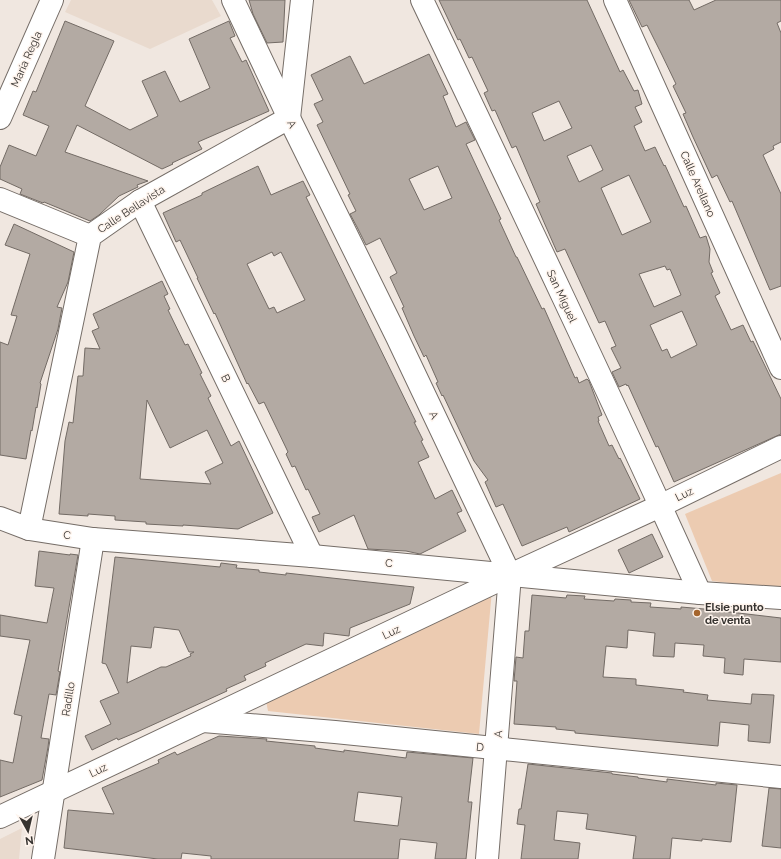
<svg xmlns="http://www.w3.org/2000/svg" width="781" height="859" viewBox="0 0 781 859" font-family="Raleway,sans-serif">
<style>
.built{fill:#e9dace}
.green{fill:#eccbb1}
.building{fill:#b3aaa3;stroke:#736b65;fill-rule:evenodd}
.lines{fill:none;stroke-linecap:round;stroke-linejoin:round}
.minor-casing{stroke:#756d67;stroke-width:24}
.minor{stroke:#fff;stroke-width:22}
.poi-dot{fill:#a5652d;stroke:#fef4ed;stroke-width:1.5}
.labels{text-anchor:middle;stroke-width:3;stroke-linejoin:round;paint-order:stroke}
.street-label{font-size:11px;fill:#363330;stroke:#fef4ed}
.poi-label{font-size:11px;font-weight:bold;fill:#363330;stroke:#fef4ed;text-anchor:start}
</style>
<rect width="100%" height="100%" fill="#f0e7e0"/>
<g class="built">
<polygon points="71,0 212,0 221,16 150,49 65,12"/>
<polygon points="22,828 19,859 0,859 0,839"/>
</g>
<g class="green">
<polygon points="781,473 781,589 712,581 685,514"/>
<polygon points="492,590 479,734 268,711 266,701"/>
</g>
<g class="building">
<polygon points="249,0 285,0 283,42 267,43 253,14"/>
<path d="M439,0H587L620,72L623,70L634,91L638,90L642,104L635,107L642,122L634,126L645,151L655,147L664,166L665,165L684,207L686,206L700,238L706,236L710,249L709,262L713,272L711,273L720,293L715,296L731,330L743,325L751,342L753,341L781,399V434L674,482L658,446L656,447L628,385L627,386L626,384L619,387L612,372L621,368L611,348L616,346L605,321L599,323L565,249L557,252L536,204L540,202L516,146L512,148L495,110L492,111L484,93L488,91L472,57L469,58L460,39L458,40ZM559,101L572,128L544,141L532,113ZM591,145L603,170L579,182L567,156ZM629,175L651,222L622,235L601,188ZM665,266L667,270L670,269L681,295L654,307L639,274ZM682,311L697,345L671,358L667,349L662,351L650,325Z"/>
<polygon points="629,0 689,0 694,10 716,0 781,0 781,21 777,23 781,33 781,142 773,146 774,149 763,155 781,194 781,286 770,290 732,201 730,202 717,175 712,178 693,137 683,114 686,113 673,86 676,84 662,55 647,25 642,27"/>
<polygon points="65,21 114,41 85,106 130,130 158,116 142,81 165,71 180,102 210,88 189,39 229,21 235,36 230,38 242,62 246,60 269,111 198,142 202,149 172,163 173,164 162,169 77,125 65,152 148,181 137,185 138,187 119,196 99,215 90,221 44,202 43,203 20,194 22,189 0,179 0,167 9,145 36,156 49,126 23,115 33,91 36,92"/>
<path d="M429,54L448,94L443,96L456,127L466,122L475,140L466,144L501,219L499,220L516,257H517L542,309L544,308L575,378L577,377L579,383L587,379L589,381L602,415L598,417L599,421H598L609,446L612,445L619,459L620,458L640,499L569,532L567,527L522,546L503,504L496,507L485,482L488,480L474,461L443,395L442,396L436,383L438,382L426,355L424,357L414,336L402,308L404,307L390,277L397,273L380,238L366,245L357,227L350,214L356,211L348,195L350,194L317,125L323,122L314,104L323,100L311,75L350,56L364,84ZM438,166L452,198L424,210L409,179Z"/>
<path d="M258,166L271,195L303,181L310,195L306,197L416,422H414L423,440L421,441L429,457L418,462L435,499L452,490L462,511L457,513L466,531L420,554L406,551L368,549L354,515L319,532L312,517L320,514L308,489L306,490L295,466L292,467L286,454L288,452L264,402L259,404L248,383L247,384L215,313L214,314L197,278H198L180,240L176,242L163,213L202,195V193ZM272,252L274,256L281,252L305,300L277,313L274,307L269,309L247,264Z"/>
<polygon points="14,224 74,252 68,282 57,307 62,308 58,329 40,383 41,384 37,408 36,407 32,431 31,430 26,459 0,455 0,342 8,345 17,316 11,315 30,254 5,245"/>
<path d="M162,281L168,294L164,296L170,309L168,310L185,345L188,344L202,373L200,374L211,396L208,398L231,446L239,441L273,513L238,529L183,525V526L146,524V522L115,520V516L88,514V516L59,514L65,441L69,422L73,423L78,376H83L85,348L100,349L92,331L99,328L93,314ZM147,400L170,448L207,430L223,463L205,472L211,484L140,479Z"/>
<polygon points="652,534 663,557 629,573 618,550"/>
<polygon points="39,551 70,555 70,554 78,555 58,671 60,672 56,695 49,694 41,738 49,739 48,747 42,780 0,797 0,760 13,763 22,716 14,714 30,640 0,636 0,615 47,623 54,588 35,586"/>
<path d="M115,557L220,567L221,563L237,565L236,568L259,570V572L286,575V573L414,587L410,604L350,628L349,636L324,633L323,646L306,644L265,663L266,666L244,676L246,680L226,689L227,691L137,732L118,740L117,738L92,750L85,736L111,724L100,701L119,693L106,664L102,663ZM154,627L179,630L189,652H194L190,654L191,656L166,667H161L127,683L131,646L151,648Z"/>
<polygon points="532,595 566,598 567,595 585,596 584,599 614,601 615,599 631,600 631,602 651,603 650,607 681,609 681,607 704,609 781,618 781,662 744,659 743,675 724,673 725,658 703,656 704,645 675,643 674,657 653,656 655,633 628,630 627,648 606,646 603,677 636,679 636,685 684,690 683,692 708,695 707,700 751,704 752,694 774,695 770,743 748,741 749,725 720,722 718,746 575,733 575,731 556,729 556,727 514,724 517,681 514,681 516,657 523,658 525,631 529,631"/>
<path d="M219,736L267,739L266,741L315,746V748L344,752V750L406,758L407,752L473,758L468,802H472L466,859H435L437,843L400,839L398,859H211V856L182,853L181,859H158L64,848L68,810L114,814L102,788L159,763L158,760L175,752L177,755ZM358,792L402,797L398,826L354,821Z"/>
<polygon points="528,764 612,773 612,774 638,777 638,778 667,782 667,779 716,785 716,783 737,785 731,842 702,839 702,841 672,838 670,859 633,859 636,836 586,829 588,814 557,811 554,840 580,843 578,859 521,859 525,825 517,824 519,809 521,809"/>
<polygon points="769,788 781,789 781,848 762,846"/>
</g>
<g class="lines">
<defs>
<g id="minor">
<polyline points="233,0 289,118 397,337 510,575 487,859"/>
<path d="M422,0C516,197 610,394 700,593"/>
<polyline points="615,0 781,368"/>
<polyline points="0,118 52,0"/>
<polyline points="0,199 90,236"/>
<polyline points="140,201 312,556"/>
<polyline points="0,518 29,529 93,539 312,556 700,593 781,598"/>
<polyline points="29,529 90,236 140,201 289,118 302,0"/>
<polyline points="203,721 335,732 781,777"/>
<polyline points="0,817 510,575 660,506 781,447"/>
<polyline points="43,859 93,539"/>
</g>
</defs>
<use href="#minor" class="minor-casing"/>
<use href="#minor" class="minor"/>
</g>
<circle class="poi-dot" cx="697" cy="613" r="4"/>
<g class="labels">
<g class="street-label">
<text transform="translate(26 59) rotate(-66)" y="4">María Regla</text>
<text transform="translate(292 124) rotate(64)" y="4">A</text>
<text transform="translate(698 184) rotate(66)" y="4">Calle Arellano</text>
<text transform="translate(131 209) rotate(-33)" y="4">Calle Bellavista</text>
<text transform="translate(562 296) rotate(65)" y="4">San Miguel</text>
<text transform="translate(226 378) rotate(64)" y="4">B</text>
<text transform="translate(434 415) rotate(64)" y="4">A</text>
<text transform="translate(684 494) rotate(-26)" y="4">Luz</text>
<text transform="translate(67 535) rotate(9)" y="4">C</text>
<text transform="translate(389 563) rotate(6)" y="4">C</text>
<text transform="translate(391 632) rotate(-25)" y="4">Luz</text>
<text transform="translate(68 699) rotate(-81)" y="4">Radillo</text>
<text transform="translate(498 734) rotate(-86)" y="4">A</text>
<text transform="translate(480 747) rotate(6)" y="4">D</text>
<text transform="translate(98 770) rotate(-25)" y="4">Luz</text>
</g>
<g class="poi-label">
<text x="705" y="611">Elsie punto<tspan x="705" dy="13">de venta</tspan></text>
</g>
</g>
<g transform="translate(28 831) rotate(172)" stroke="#fef4ed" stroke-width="3" paint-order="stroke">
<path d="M0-3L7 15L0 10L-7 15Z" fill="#363330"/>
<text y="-6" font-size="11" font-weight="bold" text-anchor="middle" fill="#363330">N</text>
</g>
</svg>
